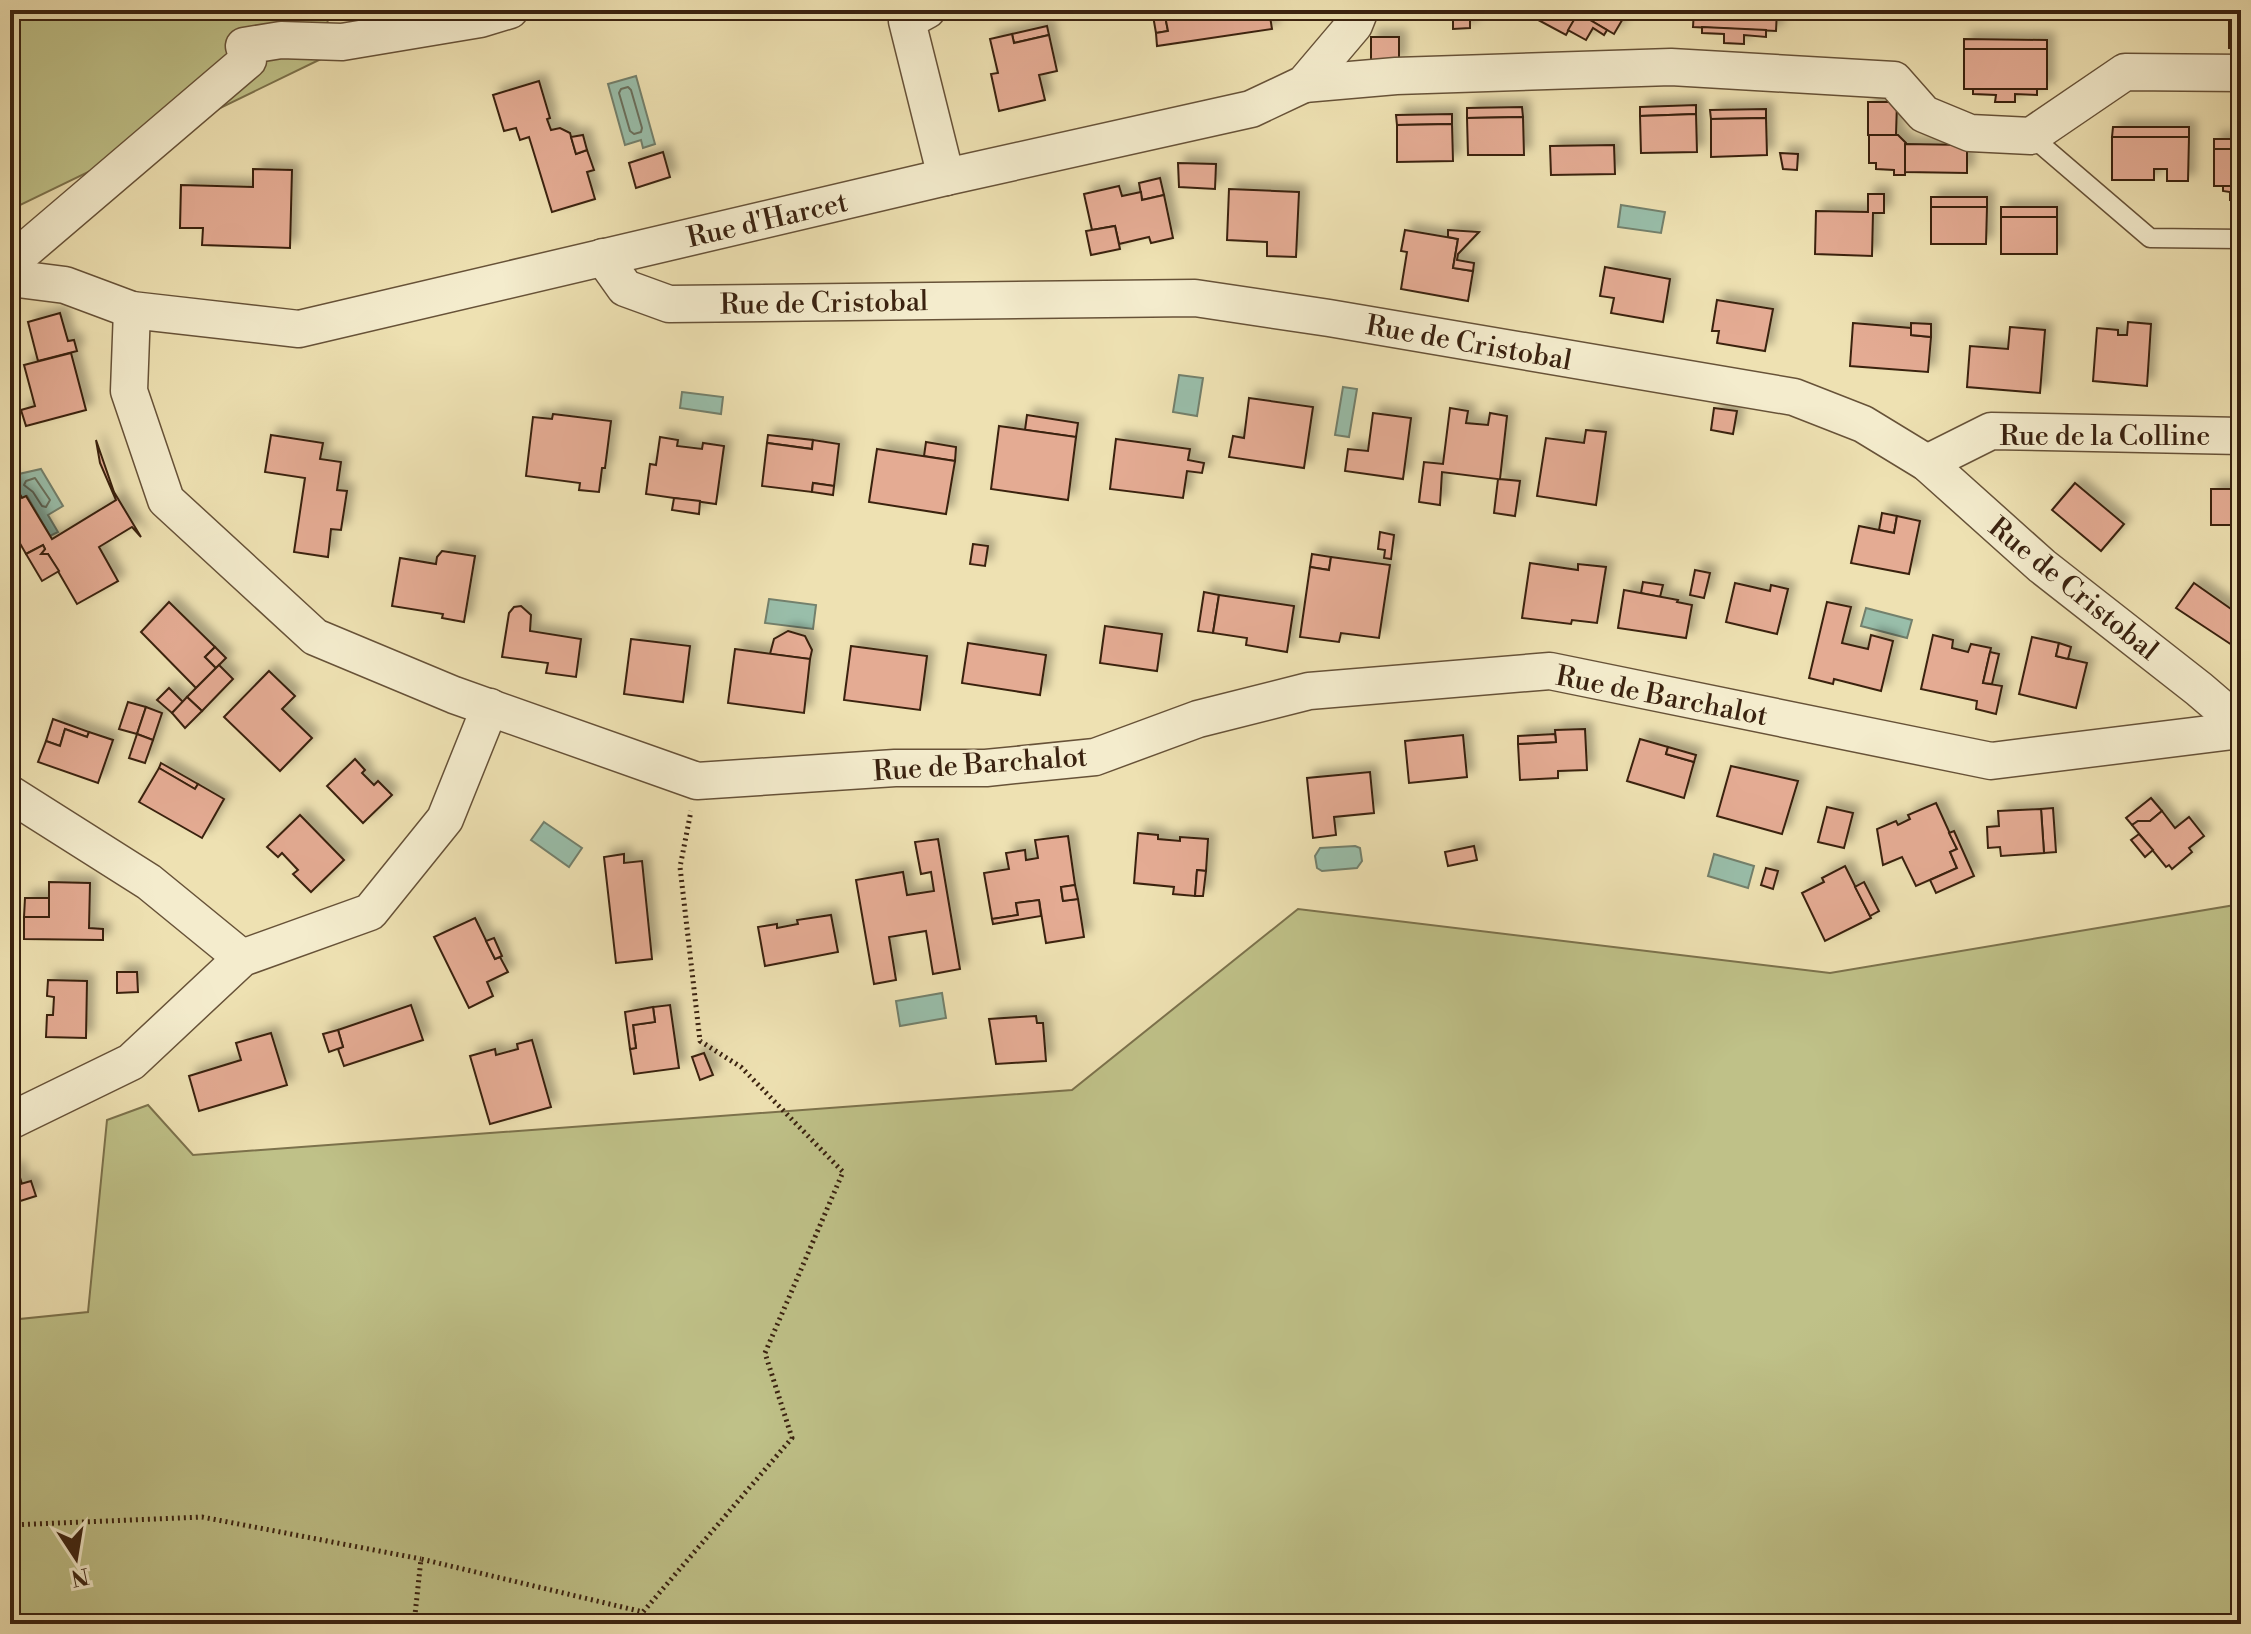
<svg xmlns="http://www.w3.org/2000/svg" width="2251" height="1634" viewBox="0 0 2251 1634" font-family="'Libre Bodoni',serif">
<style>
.green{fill:#bfc188;stroke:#7c724c;stroke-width:2}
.water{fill:#99beaa;stroke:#73806c;stroke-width:2}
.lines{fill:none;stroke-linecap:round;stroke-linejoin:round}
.shore{stroke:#6a705d;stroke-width:2}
.building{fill:#e4ab93;stroke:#3a2210;stroke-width:2;filter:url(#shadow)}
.lane-casing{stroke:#675238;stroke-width:21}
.street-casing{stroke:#675238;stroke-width:39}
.path{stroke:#3a2210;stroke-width:5;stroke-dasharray:2 4;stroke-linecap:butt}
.lane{stroke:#f4eccd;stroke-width:18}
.street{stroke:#f4eccd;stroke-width:36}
.labels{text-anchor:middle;stroke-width:6;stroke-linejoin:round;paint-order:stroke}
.street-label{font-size:28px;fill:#3a2210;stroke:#f4eccd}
</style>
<defs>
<filter id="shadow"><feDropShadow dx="7" dy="-7" stdDeviation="4" flood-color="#0004"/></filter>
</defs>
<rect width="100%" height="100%" fill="#eee1b2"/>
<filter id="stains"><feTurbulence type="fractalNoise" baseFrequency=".0025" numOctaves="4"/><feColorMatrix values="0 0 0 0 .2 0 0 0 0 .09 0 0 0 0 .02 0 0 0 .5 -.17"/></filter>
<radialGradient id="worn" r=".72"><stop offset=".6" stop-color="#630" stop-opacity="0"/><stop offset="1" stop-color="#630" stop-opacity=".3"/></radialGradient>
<g class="green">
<polygon points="10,10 329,10 323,58 10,210"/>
<polygon points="2241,904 2241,1624 10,1624 10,1320 88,1312 107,1120 148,1105 193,1155 1072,1090 1298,909 1830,973"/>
</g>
<g class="water">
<polygon points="636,76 655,144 643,148 641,140 625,145 608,84"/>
<polygon points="1621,205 1665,212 1661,233 1618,227"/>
<polygon points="1179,375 1203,378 1197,416 1173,412"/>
<polygon points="1343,387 1357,389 1349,437 1335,435"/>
<polygon points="682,392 723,397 721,414 680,408"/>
<polygon points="41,469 63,506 48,515 58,532 50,536 27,496 22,498 10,476"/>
<polygon points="769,599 816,605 813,629 765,623"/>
<polygon points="1866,608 1912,620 1907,638 1861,626"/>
<polygon points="544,822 582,848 569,867 531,840"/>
<polygon points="1355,846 1360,848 1362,861 1357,868 1322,871 1317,868 1315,856 1320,848"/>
<polygon points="1714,854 1754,866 1748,888 1708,876"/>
<polygon points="942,993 946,1018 900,1026 896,1001"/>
</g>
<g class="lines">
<g class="shore">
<polygon points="628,87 631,90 642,128 641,132 634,134 630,131 619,93 621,89"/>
<polygon points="35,478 50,500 46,507 42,506 33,492 24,485 26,481"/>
</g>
</g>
<g class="building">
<polygon points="1152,10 1164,10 1168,31 1156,33"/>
<polygon points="1201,10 1269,10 1272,29 1157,46 1156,33 1168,31 1165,16"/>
<polygon points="1502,10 1502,12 1482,13 1483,18 1441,19 1441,10"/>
<polygon points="1532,10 1628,10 1614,34 1578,13 1566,35 1529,15"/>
<polygon points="1694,10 1777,10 1776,31 1693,27"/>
<polygon points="1849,10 1890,10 1890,17 1848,16"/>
<rect x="2119" y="10" width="41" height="5"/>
<rect x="2229" y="10" width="10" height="23"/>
<polygon points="2239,10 2241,48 2229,48 2229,33 2239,33"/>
<polygon points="1578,13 1607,30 1604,35 1593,28 1586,40 1568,30"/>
<polygon points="1470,18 1470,28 1453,29 1453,19"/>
<polygon points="1047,26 1049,35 1014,43 1012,34"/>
<polygon points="1702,27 1766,30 1766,37 1744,35 1744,44 1724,43 1724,34 1702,33"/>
<polygon points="1012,34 1014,43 1049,35 1057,71 1039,75 1045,100 999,111 991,74 998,73 990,39"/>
<rect x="1371" y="37" width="28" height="25"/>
<polygon points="1964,39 2047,40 2047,49 1964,49"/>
<rect x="1964" y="49" width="83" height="40"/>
<polygon points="539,81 550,118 547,119 551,130 560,128 570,133 576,154 587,150 594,170 587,172 595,199 552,212 529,137 520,140 516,128 504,131 493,95"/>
<polygon points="1973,89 2037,89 2037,95 2015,94 2015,102 1995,102 1996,95 1973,94"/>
<polygon points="1868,102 1897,102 1896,135 1868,135"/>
<polygon points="1696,105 1696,114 1640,116 1640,107"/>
<polygon points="1522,107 1523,117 1467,118 1467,108"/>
<polygon points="1766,109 1766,118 1711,119 1710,110"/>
<polygon points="1452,114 1452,124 1397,125 1396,115"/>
<polygon points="1696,114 1697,152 1641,153 1640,116"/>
<polygon points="1523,117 1524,155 1468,155 1467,118"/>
<polygon points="1766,118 1767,155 1711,157 1711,119"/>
<polygon points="1452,124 1453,161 1397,162 1397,125"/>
<polygon points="2113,127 2189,127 2189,137 2112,137"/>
<polygon points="583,135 587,150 576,154 571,137"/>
<polygon points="1869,135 1898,135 1906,143 1905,175 1894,175 1894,170 1876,169 1876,163 1869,163"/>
<polygon points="2112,137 2189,137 2188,181 2167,181 2167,169 2154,169 2154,180 2112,180"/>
<rect x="2214" y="139" width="27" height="10"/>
<polygon points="1905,144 1967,145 1967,173 1905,172"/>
<polygon points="1614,145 1615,174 1551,175 1550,146"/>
<rect x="2214" y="149" width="27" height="37"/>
<polygon points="663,152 670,177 636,188 629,163"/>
<polygon points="1780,153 1798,154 1797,170 1783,169"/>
<polygon points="1178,163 1216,164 1215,189 1179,187"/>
<polygon points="253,169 292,170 290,248 202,245 203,228 180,228 181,185 253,187"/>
<polygon points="1160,178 1164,195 1142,200 1139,183"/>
<polygon points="1119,186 1122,196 1141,192 1142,200 1164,195 1173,238 1151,243 1149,237 1119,244 1115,226 1092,230 1084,194"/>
<polygon points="2223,186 2241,186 2241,200 2230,200 2230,192 2223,191"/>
<polygon points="1229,189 1299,192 1296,257 1267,256 1267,242 1227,240"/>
<polygon points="1868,194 1884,194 1884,213 1873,213 1872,256 1815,254 1816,211 1868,212"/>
<rect x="1931" y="197" width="56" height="10"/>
<polygon points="1931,207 1987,207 1986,244 1931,244"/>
<rect x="2001" y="207" width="56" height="10"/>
<rect x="2001" y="217" width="56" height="37"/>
<polygon points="1115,226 1120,249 1091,255 1086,231"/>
<polygon points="1405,230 1458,239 1453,268 1473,271 1468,301 1401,289 1407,252 1401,251"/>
<polygon points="1448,230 1479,232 1458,254 1457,260 1474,263 1473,271 1453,268 1458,239 1448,237"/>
<polygon points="1605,267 1670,279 1663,322 1611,313 1614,298 1600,296"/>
<polygon points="1717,300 1773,309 1765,351 1717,343 1719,331 1712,331"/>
<polygon points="60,313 68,341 74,340 77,351 38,361 28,322"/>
<polygon points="2128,322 2151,324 2147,386 2093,381 2097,328 2118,330 2118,335 2127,335"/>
<polygon points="1853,323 1911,328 1911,335 1931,337 1928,372 1850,366"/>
<polygon points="1911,323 1931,324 1931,337 1911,335"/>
<polygon points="2010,327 2045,330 2040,393 1967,387 1970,346 2008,349"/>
<polygon points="71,353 86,410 26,426 21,410 35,406 24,365"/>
<polygon points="1249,398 1313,407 1304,468 1229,457 1233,436 1244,438"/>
<polygon points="1450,408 1468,411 1466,423 1488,425 1490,413 1507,416 1500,479 1520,481 1515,516 1494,513 1498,479 1442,472 1440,505 1419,502 1424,462 1443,464"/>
<polygon points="1714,408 1737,411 1733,434 1711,430"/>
<polygon points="1373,413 1411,418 1403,479 1345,471 1348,449 1368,451"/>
<polygon points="553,414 611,421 605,468 602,468 599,492 579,490 580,483 526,476 533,417 552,419"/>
<polygon points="1027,415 1078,423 1076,437 1025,430"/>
<polygon points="999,426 1076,437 1068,500 991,489"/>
<polygon points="1586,430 1606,432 1596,505 1537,496 1546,438 1584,443"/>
<polygon points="271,435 323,443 320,459 341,462 337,490 347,491 341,530 331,529 328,557 294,552 305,478 265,472"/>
<polygon points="768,435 813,440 812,449 767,443"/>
<polygon points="660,437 678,440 677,446 702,449 703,443 724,446 716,504 646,494 650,464 656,465"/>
<polygon points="1116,439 1190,449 1188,460 1204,463 1202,473 1187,471 1183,498 1110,489"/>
<polygon points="96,440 114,492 141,537 132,527 99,547 118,581 77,604 48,554 41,554 45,549 43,545 26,554 10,526 10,481 12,480 22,498 26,496 52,539 116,500 100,463"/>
<polygon points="813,440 839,444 834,486 813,483 812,492 762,486 767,443 812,449"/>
<polygon points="926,442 956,447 955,461 924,456"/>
<polygon points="877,449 955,461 946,514 869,502"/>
<polygon points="813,483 834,486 833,495 812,492"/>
<polygon points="2075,483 2124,524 2101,551 2052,510"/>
<rect x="2211" y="489" width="30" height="36"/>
<polygon points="674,498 700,501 699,514 672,510"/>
<polygon points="1882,513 1897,516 1894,533 1879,530"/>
<polygon points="1897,516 1920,521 1909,574 1851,563 1859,526 1894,533"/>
<polygon points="1380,532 1394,535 1391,559 1384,558 1385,550 1378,549"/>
<polygon points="973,544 988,546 985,566 970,564"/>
<polygon points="43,545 45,549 41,554 48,554 59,571 42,581 26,554"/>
<polygon points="442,551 475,556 464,622 442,618 443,614 392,606 400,558 436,564 437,557"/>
<polygon points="1312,554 1331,557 1329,570 1310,567"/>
<polygon points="1331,557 1390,565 1379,638 1341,633 1339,642 1300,637 1310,567 1329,570"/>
<polygon points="1530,563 1578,570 1578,564 1606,567 1597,623 1572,620 1571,624 1522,618"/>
<polygon points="1695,570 1710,573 1704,598 1690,595"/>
<polygon points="1643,582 1663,585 1660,597 1641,593"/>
<polygon points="1735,583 1770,591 1771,585 1788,589 1777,634 1726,622"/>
<polygon points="2194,583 2241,616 2241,651 2176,608"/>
<polygon points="1624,590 1678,600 1677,602 1692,605 1686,638 1618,628"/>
<polygon points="1204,592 1219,595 1213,633 1198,631"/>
<polygon points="1219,595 1294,606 1287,652 1246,645 1247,638 1213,633"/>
<polygon points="169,602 215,647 205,657 216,668 196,688 141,632"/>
<polygon points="1827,602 1851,607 1842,643 1868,649 1871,635 1893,641 1881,691 1834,679 1833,684 1809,678"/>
<polygon points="521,606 531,615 530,631 581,639 576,677 546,673 548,663 502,657 509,613 514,607"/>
<polygon points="1105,626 1162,634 1157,671 1100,663"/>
<polygon points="788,631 805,636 812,650 810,659 770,654 774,639"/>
<polygon points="1933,635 1953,640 1952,648 1968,652 1971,644 1991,648 1983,683 2002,686 1996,714 1976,709 1977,701 1921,689"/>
<polygon points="2032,637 2059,643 2056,656 2087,663 2076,708 2019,694"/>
<polygon points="631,639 690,646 683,702 624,694"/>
<polygon points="968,643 1046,655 1040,695 962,683"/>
<polygon points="2059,643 2071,647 2068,659 2056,656"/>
<polygon points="851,646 927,656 920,710 844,700"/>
<polygon points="215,647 226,658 216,668 205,657"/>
<polygon points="735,649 810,659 804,713 728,703"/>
<polygon points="1990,652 1999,654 1992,684 1983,683"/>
<polygon points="219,665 233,679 202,711 187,697"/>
<polygon points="269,671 295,696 282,709 312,738 280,771 224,717"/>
<polygon points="169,688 183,702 172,713 157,700"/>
<polygon points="187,697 202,711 185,728 172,713"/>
<polygon points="128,702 146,707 137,734 119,729"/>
<polygon points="146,707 162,713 153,740 137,734"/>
<polygon points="53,719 89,732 87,737 65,729 60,746 46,741"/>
<polygon points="65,729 87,737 89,732 113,740 98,783 38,762 46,741 60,746"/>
<polygon points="1585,729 1587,770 1558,771 1558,778 1520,780 1518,744 1556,742 1555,730"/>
<polygon points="137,734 153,740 145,763 129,758"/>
<polygon points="1555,734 1556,742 1518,744 1518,736"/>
<polygon points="1463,735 1467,777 1409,783 1405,741"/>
<polygon points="1640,739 1668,747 1666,754 1694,762 1684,798 1627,781"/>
<polygon points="1668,747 1696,755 1694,762 1666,754"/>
<polygon points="355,759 365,770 362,773 374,785 378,781 392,795 363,823 327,786"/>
<polygon points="161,763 198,784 195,789 159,768"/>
<polygon points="1731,766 1798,781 1782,834 1717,816"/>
<polygon points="159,768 195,789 198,784 224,799 202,838 139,802"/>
<polygon points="1370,772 1374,813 1334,817 1336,835 1313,838 1307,778"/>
<polygon points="2151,798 2162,811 2150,821 2138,821 2132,825 2126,818"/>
<polygon points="1936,803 1957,849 1950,852 1957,868 1916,886 1902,857 1883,865 1877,829 1896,821 1898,825 1910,819 1908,815"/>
<polygon points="1827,807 1853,813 1844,848 1818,842"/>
<polygon points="2053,808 2056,852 2044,853 2041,809"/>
<polygon points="2041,809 2044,853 2001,856 2000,847 1988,848 1987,827 1999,826 1998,811"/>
<polygon points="2162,811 2175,828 2189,817 2204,836 2189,848 2192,852 2172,869 2169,865 2166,867 2132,825 2138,821 2150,821"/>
<polygon points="300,815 344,860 311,892 293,874 298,870 282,853 278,857 267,847"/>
<polygon points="1954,831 1974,876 1936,893 1930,880 1957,868 1950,852 1957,849 1949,833"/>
<polygon points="1138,833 1158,835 1158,839 1180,841 1180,837 1208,839 1206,871 1197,870 1195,896 1173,894 1174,887 1134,883"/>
<polygon points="2139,834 2153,850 2145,857 2131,840"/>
<polygon points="1068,836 1075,885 1061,887 1063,901 1078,899 1084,937 1046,943 1039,900 1016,903 1018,915 992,919 984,873 1009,869 1006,853 1025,850 1026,860 1038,858 1035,840"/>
<polygon points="938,839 960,969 933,974 926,931 889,937 896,980 874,984 856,880 903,872 907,895 934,891 931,872 921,874 915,842"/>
<polygon points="1474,846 1477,860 1448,866 1445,852"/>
<polygon points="624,854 624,863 642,861 652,959 616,963 604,857"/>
<polygon points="1845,866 1871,918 1825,941 1802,893 1824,882 1822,878"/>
<polygon points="1766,868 1778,871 1773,889 1761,885"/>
<polygon points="1197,870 1206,871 1203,896 1195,896"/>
<polygon points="49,882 90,883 89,928 103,929 103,940 24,939 24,917 49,917"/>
<polygon points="1864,882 1879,911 1870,916 1855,887"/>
<polygon points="1075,885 1078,899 1063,901 1061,887"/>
<polygon points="25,898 49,898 49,917 24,917"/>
<polygon points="1039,900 1041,916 993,924 992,919 1018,915 1016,903"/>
<polygon points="831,915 838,952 765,966 758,927 777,924 777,928 798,924 797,920"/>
<polygon points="475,918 495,959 500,957 508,972 487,982 493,996 469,1008 434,937"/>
<polygon points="494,938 502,956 495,959 486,941"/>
<polygon points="117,972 137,972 138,992 117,993"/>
<polygon points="48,980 87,981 86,1038 46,1037 47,1015 53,1015 54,997 47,996"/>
<polygon points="411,1005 423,1040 344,1066 338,1049 343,1047 338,1030"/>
<polygon points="670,1005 679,1068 634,1074 630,1049 636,1048 633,1025 655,1022 653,1007"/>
<polygon points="653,1007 655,1022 633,1025 636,1048 630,1049 625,1012"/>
<polygon points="1036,1016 1037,1023 1043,1023 1046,1061 996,1064 989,1019"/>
<polygon points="338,1030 343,1047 329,1052 323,1034"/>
<polygon points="271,1033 287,1085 199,1111 189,1076 241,1060 236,1043"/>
<polygon points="532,1040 551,1107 490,1124 470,1056 495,1049 496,1055 518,1049 517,1044"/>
<polygon points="704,1053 713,1075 700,1080 692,1057"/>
<polygon points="17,1168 22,1184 10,1187 10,1170"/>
<polygon points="31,1181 36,1196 14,1203 10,1187"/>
</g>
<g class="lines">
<defs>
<polyline id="lane" points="2031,136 2150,238 2241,239"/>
<g id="street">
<polyline points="927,10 907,21 946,177"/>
<polyline points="1304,84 1396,76 1671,67 1894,80 1924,114 1970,133 2031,136 2125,72 2241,73"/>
<polyline points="603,257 625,288 669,304 1195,298 1329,318 1794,397 1863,424 1927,463 2042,566 2199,689 2241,725"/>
<polyline points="10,263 248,60 244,46 281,40 342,42 480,19 510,10"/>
<polyline points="10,278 65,285 132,310 299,329 946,177 1251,109 1304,84 1354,25 1360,10"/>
<polyline points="132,310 129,391 166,500 315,637 454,695 697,781 895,768 986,768 1095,757 1198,719 1309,691 1550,671 1991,761 2241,730"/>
<polyline points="1927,463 1991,431 2241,436"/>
<polyline points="10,794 149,882 242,958"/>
<polyline points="10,1121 131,1062 242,958 370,912 445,819 490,707"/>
</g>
</defs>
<use href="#lane" class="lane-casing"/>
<use href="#street" class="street-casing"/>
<g class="path">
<polyline points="10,1525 202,1517 421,1559"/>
<polyline points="414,1624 421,1559 643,1612 792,1438 765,1353 843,1172 741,1067 700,1041 680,867 691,811"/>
</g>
<use href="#lane" class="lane"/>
<use href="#street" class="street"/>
</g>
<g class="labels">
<g class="street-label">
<text transform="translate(767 219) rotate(-13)" y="10">Rue d'Harcet</text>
<text transform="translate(824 302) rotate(-1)" y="10">Rue de Cristobal</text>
<text transform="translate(1469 342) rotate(10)" y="10">Rue de Cristobal</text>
<text x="2105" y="445">Rue de la Colline</text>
<text transform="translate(2074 588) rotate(39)" y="10">Rue de Cristobal</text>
<text transform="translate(1662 695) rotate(11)" y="10">Rue de Barchalot</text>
<text transform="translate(980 763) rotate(-4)" y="10">Rue de Barchalot</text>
</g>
</g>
<rect width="2251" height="1634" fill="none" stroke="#eee1b2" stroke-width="40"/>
<rect x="12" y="12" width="2227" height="1610" fill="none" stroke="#3a2210" stroke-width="4"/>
<rect x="20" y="20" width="2211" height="1594" fill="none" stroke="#3a2210" stroke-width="2"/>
<g transform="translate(76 1558) rotate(168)" stroke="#f4eccd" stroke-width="6" paint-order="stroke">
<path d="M0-6L14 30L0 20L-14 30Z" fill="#3a2210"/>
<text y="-12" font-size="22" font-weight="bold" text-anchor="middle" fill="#3a2210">N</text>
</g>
<rect width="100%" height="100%" filter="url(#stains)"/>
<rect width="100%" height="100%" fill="url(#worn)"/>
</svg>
